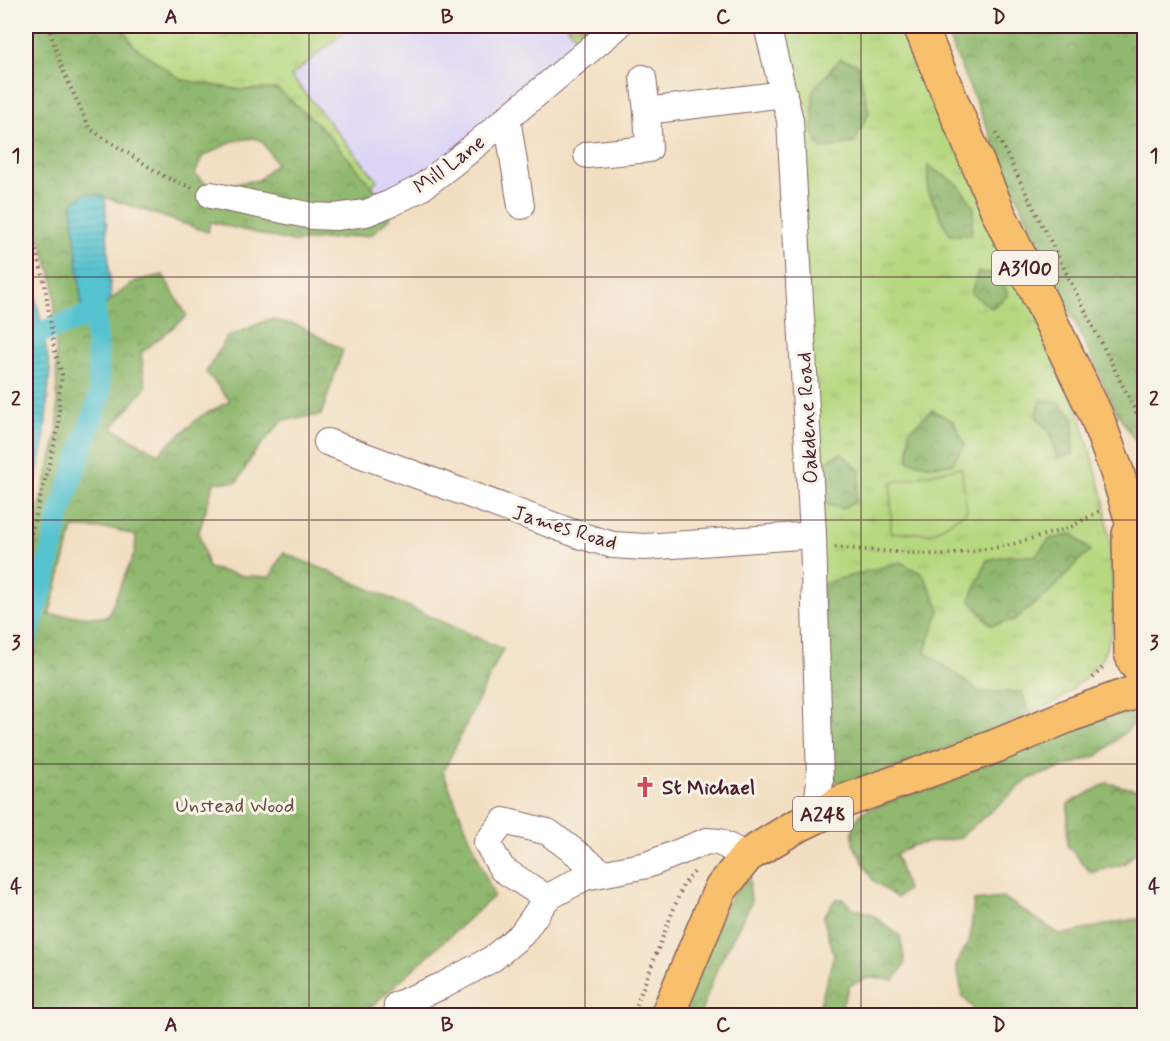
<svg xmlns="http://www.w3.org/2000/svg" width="1170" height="1041" viewBox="0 0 1170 1041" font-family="Mynerve,sans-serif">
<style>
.built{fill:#ddd5f6}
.grass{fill:url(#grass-tufts);stroke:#807c55;stroke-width:1.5}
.forest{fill:url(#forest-crowns);stroke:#6d6c4c;stroke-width:1.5;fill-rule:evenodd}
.park{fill:#b6d87f;stroke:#807c55;stroke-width:1.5}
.garden{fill:url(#garden-dots);stroke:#807c55;stroke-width:1.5}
.water{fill:url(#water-rules);stroke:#50717e;stroke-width:1.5}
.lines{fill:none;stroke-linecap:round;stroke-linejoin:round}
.canal{stroke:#57c3d0;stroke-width:22}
.minor-casing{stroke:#856260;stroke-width:28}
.major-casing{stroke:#856260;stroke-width:36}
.path{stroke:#856260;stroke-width:4;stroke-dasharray:1.5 4.5;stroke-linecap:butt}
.minor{stroke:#fff;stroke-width:26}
.major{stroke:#f8bf6c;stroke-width:33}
.grid{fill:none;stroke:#4a1f2b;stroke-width:1.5;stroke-opacity:0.55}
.labels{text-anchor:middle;stroke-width:6;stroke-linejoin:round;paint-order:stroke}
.shield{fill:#f7f3e8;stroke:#7e5f64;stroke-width:1.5}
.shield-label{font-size:20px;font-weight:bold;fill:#4a1f2b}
.street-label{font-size:21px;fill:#4a1f2b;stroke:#f7f3e8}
.poi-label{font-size:21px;font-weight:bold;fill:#4a1f2b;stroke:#f7f3e8;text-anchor:start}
.park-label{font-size:21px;fill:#654d40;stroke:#f7f3e8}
.neatline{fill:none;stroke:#4a1f2b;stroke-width:2}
.grid-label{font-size:20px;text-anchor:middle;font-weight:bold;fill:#4a1f2b}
</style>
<defs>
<pattern id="grass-tufts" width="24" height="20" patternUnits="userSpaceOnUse" patternTransform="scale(1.5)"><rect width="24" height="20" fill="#b6d87f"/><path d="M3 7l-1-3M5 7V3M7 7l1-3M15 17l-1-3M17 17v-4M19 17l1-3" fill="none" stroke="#9eb96e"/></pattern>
<pattern id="forest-crowns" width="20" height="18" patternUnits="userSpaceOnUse" patternTransform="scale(1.5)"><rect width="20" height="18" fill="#90b86e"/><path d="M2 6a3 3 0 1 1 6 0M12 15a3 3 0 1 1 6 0" fill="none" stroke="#78955b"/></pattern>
<pattern id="garden-dots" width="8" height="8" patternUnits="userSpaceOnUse" patternTransform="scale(1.5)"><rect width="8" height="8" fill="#b6d87f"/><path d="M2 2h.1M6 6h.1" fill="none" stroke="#9eb96e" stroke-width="1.8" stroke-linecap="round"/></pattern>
<pattern id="water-rules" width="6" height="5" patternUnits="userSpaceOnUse" patternTransform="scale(1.5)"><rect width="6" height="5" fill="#57c3d0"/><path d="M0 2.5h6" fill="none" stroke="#4da7b3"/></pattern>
</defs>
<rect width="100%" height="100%" fill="#f7f3e8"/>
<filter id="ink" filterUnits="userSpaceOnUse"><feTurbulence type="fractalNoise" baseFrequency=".0167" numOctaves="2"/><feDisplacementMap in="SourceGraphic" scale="12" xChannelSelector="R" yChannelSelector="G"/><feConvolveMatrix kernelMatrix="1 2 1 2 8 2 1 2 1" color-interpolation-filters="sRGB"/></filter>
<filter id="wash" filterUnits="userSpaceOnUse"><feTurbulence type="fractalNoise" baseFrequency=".008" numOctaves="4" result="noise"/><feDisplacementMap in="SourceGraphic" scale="24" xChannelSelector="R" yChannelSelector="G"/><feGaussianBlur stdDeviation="1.35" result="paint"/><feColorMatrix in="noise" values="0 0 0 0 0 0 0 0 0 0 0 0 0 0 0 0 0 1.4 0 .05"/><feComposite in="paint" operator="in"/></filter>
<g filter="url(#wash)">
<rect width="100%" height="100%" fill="#f2dfc2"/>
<polygon class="built" points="121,26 567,26 583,44 421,178 384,200 320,126"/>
<g class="grass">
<polygon points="121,26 352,26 291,76 377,180 372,186 320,126 277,89 242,90 182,80 134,46"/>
<polygon points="776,26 908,26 1074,395 1104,500 1110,543 1113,585 1113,628 1103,657 1085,678 1059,700 1029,715 833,782"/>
</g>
<g class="forest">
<path d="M26,26H121L134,46L182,80L242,90L277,89L320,126L384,200L391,217L371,235L293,242L210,222L208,232L105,197L85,193L101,309L111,299L136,281L163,275L187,316L141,353L146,387L112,428L158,454L201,416L230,401L206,372L227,337L270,319L300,326L343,350L321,415L283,420L254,453L237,482H214L199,532L208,568L245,576L270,577L283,553L333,573L503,649L443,772L494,896L362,1015H26V560L58,431L54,282L26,196ZM254,138L262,141L276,163L259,180L210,187L195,174L202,157L233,141ZM73,528L114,529L136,536L135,552L107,617L49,615Z"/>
<polygon points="943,26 1144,26 1144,455 1115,409 1020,203"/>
<polygon points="840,59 857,64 869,112 854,143 821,149 813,134 813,90"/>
<polygon points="928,166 958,184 974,207 971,235 950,235 928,191"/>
<polygon points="978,272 999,274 1008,295 992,308 971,293"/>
<polygon points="1041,400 1059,402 1074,419 1073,454 1057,458 1051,434 1036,416"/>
<polygon points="932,410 953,421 965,445 952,464 932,466 909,461 909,431"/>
<polygon points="842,453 860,471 855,502 842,509 822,503 816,470 830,459"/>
<polygon points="1073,534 1090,551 1078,561 1053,590 1014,620 991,625 970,600 987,560 1011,555 1035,556 1050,539"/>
<polygon points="900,562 923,574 940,609 925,652 980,692 1022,692 1029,715 936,753 850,784 833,782 825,763 822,584"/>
<polygon points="1139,705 1134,724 1099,755 1029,779 959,838 914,845 896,854 907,890 897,898 873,880 853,844 853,825 862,812"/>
<polygon points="1107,783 1144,791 1142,807 1144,844 1124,864 1091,873 1067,845 1068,804"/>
<polygon points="749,873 751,903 718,966 700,1015 679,1016 725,906"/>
<polygon points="1004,898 1061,935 1123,921 1144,918 1144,1015 979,1015 963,997 956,965 970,939 974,901"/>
<polygon points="836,899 842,899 853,908 871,914 900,936 905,964 894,980 869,978 850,985 838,1015 826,1015 818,1011 834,955 823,917"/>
</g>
<polygon class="park" points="961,467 967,511 933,533 891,533 891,483"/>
<polygon class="garden" points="567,26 604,26 583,44"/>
<g class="water">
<polygon points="85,193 105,197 111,299 101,309 82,310 72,204"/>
<polygon points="26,247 50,369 44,444 26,519"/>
</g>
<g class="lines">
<g class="canal">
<polyline points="37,334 94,313"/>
<polyline points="26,641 44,583 60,513 100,395 93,280"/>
</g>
</g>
</g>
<g filter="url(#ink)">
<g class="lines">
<defs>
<g id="minor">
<polyline points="767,26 790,120 813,535 820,781 818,797 826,812"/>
<polyline points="647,111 784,94"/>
<polyline points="507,118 521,206"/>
<polyline points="587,155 649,149 647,111 643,78"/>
<polyline points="211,195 312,216 335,217 366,213 391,203 421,188 461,157 618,26"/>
<polyline points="327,442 582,536 613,545 645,547 813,535"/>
<polyline points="547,898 502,869 487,843 504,821 548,832 603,873"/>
<polyline points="397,1005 444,985 492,959 522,934 547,898 585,877 647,865 707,841 719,842 747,856"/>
</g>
<g id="major">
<polyline points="920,26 999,214 1096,415 1117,472 1144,561"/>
<polyline points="1129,534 1131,653 1135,663 1144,674"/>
<polyline points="667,1016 720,890 747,856 793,828 826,812 839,803 996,746 1070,715 1144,689"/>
</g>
</defs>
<use href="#minor" class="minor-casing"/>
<use href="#major" class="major-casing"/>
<g class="path">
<polyline points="48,26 63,71 90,129 165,177 193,188"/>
<polyline points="996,133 1144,428"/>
<polyline points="26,216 44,279 54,348 62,375 59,395 59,425 26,554"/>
<polyline points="835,547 865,550 944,555 1006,546 1069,528 1101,510"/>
<polyline points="1093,678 1105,665"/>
<polyline points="632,1016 683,885 696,870"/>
</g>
<use href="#minor" class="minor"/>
<use href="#major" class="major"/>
</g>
</g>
<path class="grid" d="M309,26V1016M585,26V1016M861,26V1016M26,277H1144M26,520H1144M26,764H1144"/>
<defs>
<symbol id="church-bare" viewBox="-9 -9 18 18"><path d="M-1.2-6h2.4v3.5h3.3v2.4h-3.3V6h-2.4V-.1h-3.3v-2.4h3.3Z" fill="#d1495b" stroke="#f7f3e8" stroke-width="2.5" paint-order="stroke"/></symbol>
</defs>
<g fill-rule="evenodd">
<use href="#church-bare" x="630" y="772" width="30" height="30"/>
</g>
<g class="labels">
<g class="shield">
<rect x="992" y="251" width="66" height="34" rx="4.5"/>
<rect x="793" y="797" width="60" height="34" rx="4.5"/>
</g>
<g class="shield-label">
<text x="1025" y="275">A3100</text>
<text x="823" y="821">A248</text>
</g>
<g class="street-label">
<text transform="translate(449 164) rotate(-37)" y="7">Mill Lane</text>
<text transform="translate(807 418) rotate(-93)" y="7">Oakdene Road</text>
<text transform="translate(565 527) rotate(17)" y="7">James Road</text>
</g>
<g class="poi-label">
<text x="662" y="794">St Michael</text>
</g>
<g class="park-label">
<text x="235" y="812">Unstead Wood</text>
</g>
</g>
<rect width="1170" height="1041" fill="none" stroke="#f7f3e8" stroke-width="66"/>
<rect x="33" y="33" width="1104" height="975" class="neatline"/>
<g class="grid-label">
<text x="171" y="23">A</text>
<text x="447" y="23">B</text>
<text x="723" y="23">C</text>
<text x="999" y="23">D</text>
<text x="16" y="162">1</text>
<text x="1154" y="162">1</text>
<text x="16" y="405">2</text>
<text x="1154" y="405">2</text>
<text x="16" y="649">3</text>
<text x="1154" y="649">3</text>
<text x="16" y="893">4</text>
<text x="1154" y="893">4</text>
<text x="171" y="1031">A</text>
<text x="447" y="1031">B</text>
<text x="723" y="1031">C</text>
<text x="999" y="1031">D</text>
</g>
</svg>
